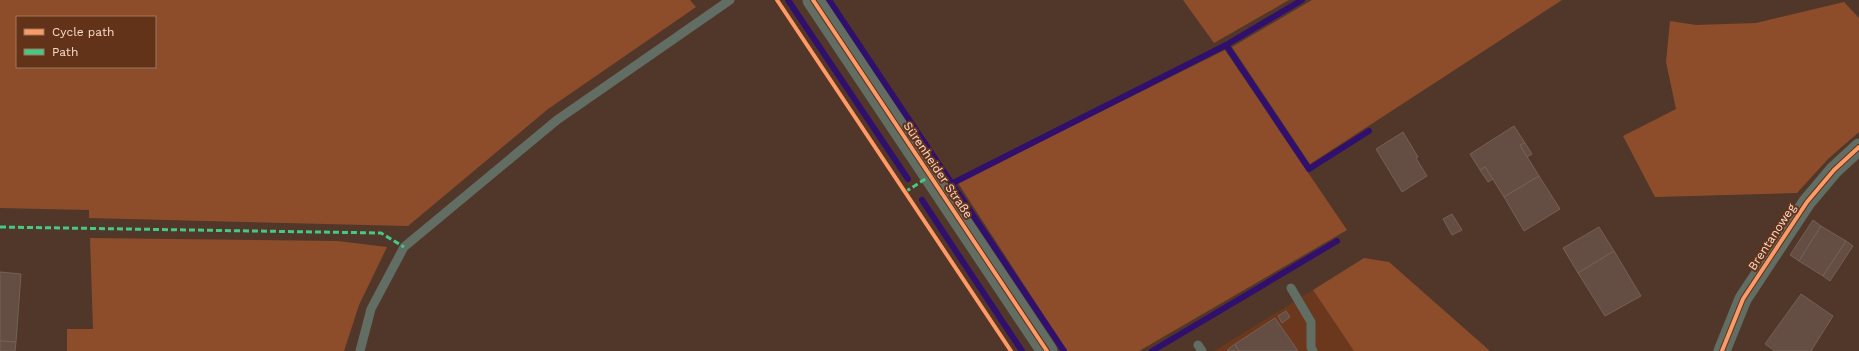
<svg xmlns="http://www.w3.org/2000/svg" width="1859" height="351" viewBox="0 0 1859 351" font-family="'Work Sans',sans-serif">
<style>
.built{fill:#6b381d}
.green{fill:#8e4d2a;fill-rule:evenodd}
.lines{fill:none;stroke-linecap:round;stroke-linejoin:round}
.stream{stroke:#31106d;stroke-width:6}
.building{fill:#644e43;stroke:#766055}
.service{stroke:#626d64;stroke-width:9}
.minor{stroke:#626d64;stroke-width:17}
.tertiary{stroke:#626d64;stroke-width:21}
.quiet{stroke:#46c982;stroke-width:3;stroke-dasharray:6 3;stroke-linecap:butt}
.cycleway-casing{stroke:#623219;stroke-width:6}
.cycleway{stroke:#fa9b69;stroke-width:4}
.labels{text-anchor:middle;stroke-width:4;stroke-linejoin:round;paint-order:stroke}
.street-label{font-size:12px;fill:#fadbcd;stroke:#623219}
</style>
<rect width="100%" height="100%" fill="#51372a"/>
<polygon class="built" points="1313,290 1354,351 1214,351"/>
<g class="green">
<path d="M0,0H690L696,7L548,109L408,226L89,218V210L0,208ZM17,17H155V67H17Z"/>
<polygon points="1183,0 1289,0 1214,43"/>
<polygon points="1312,0 1562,0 1310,164 1232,47"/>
<polygon points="1844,2 1859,18 1859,132 1828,159 1797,193 1655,197 1623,136 1676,109 1666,62 1670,21 1696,25 1756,23"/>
<polygon points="1225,50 1347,230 1139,351 1067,351 958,183"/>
<polygon points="90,238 337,241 387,247 359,305 344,351 67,351 67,329 93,329"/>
<polygon points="1364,258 1389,262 1490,351 1354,351 1313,290"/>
</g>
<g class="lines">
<g class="stream">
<polyline points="788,0 908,179"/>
<polyline points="829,0 1064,351"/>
<polyline points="1226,45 1309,169 1369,131"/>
<polyline points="953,183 1226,45 1302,0"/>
<polyline points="922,200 1022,351"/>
<polyline points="1152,351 1337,241"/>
</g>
</g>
<g class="building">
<polygon points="1514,126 1525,143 1520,145 1539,176 1504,197 1485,167 1480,170 1470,154"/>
<polygon points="1403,132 1418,157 1416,158 1427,176 1402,192 1376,149"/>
<polygon points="1525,143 1532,154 1527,157 1520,145"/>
<polygon points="1485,167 1493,179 1488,182 1480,170"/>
<polygon points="1539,176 1560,209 1524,231 1504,197"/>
<polygon points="1452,214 1462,230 1452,235 1443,219"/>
<polygon points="1813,220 1821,226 1799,261 1790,255"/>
<polygon points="1821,226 1846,241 1823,276 1799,261"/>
<polygon points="1599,227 1614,251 1578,273 1563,248"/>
<polygon points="1846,241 1853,246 1830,281 1823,276"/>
<polygon points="1614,251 1641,296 1605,316 1578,273"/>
<polygon points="0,272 21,274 16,342 0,341"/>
<polygon points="1801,294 1833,316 1811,351 1775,351 1765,344"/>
<polygon points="1286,311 1290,317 1282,323 1278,316"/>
<polygon points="1275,318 1298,351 1239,351 1235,344"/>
<polygon points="0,341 16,342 15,351 0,351"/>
<polygon points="1235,344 1239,351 1228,351 1227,350"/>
</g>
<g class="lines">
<g class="service">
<polyline points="1291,288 1311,322 1311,347 1313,351"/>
<polyline points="1198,345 1202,351"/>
<polyline points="360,351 371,309 404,247 557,120 730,0"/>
</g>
<polyline class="minor" points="1722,351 1743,299 1807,202 1834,170 1859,147"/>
<polyline class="tertiary" points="813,0 1047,351"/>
<g class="quiet">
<polyline points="905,192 930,176"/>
<polyline points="0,227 381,233 404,247"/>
</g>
<defs>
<g id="cycleway">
<polyline points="777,0 1011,351"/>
<polyline points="813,0 1047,351"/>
<polyline points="1722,351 1743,299 1807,202 1834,170 1859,147"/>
</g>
</defs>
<use href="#cycleway" class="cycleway-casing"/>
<use href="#cycleway" class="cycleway"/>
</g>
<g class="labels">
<g class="street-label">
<text transform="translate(938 170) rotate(56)" y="4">Sürenheider Straße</text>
<text transform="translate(1772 237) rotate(-57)" y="4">Brentanoweg</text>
</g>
</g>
<rect x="16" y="16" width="140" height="52" fill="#623219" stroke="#9f7661"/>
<rect x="24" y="29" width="20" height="6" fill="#fa9b69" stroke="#9f7661"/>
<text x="52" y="36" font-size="12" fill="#fadbcd">Cycle path</text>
<rect x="24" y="49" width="20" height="6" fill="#46c982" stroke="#9f7661"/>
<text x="52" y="56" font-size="12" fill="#fadbcd">Path</text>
</svg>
